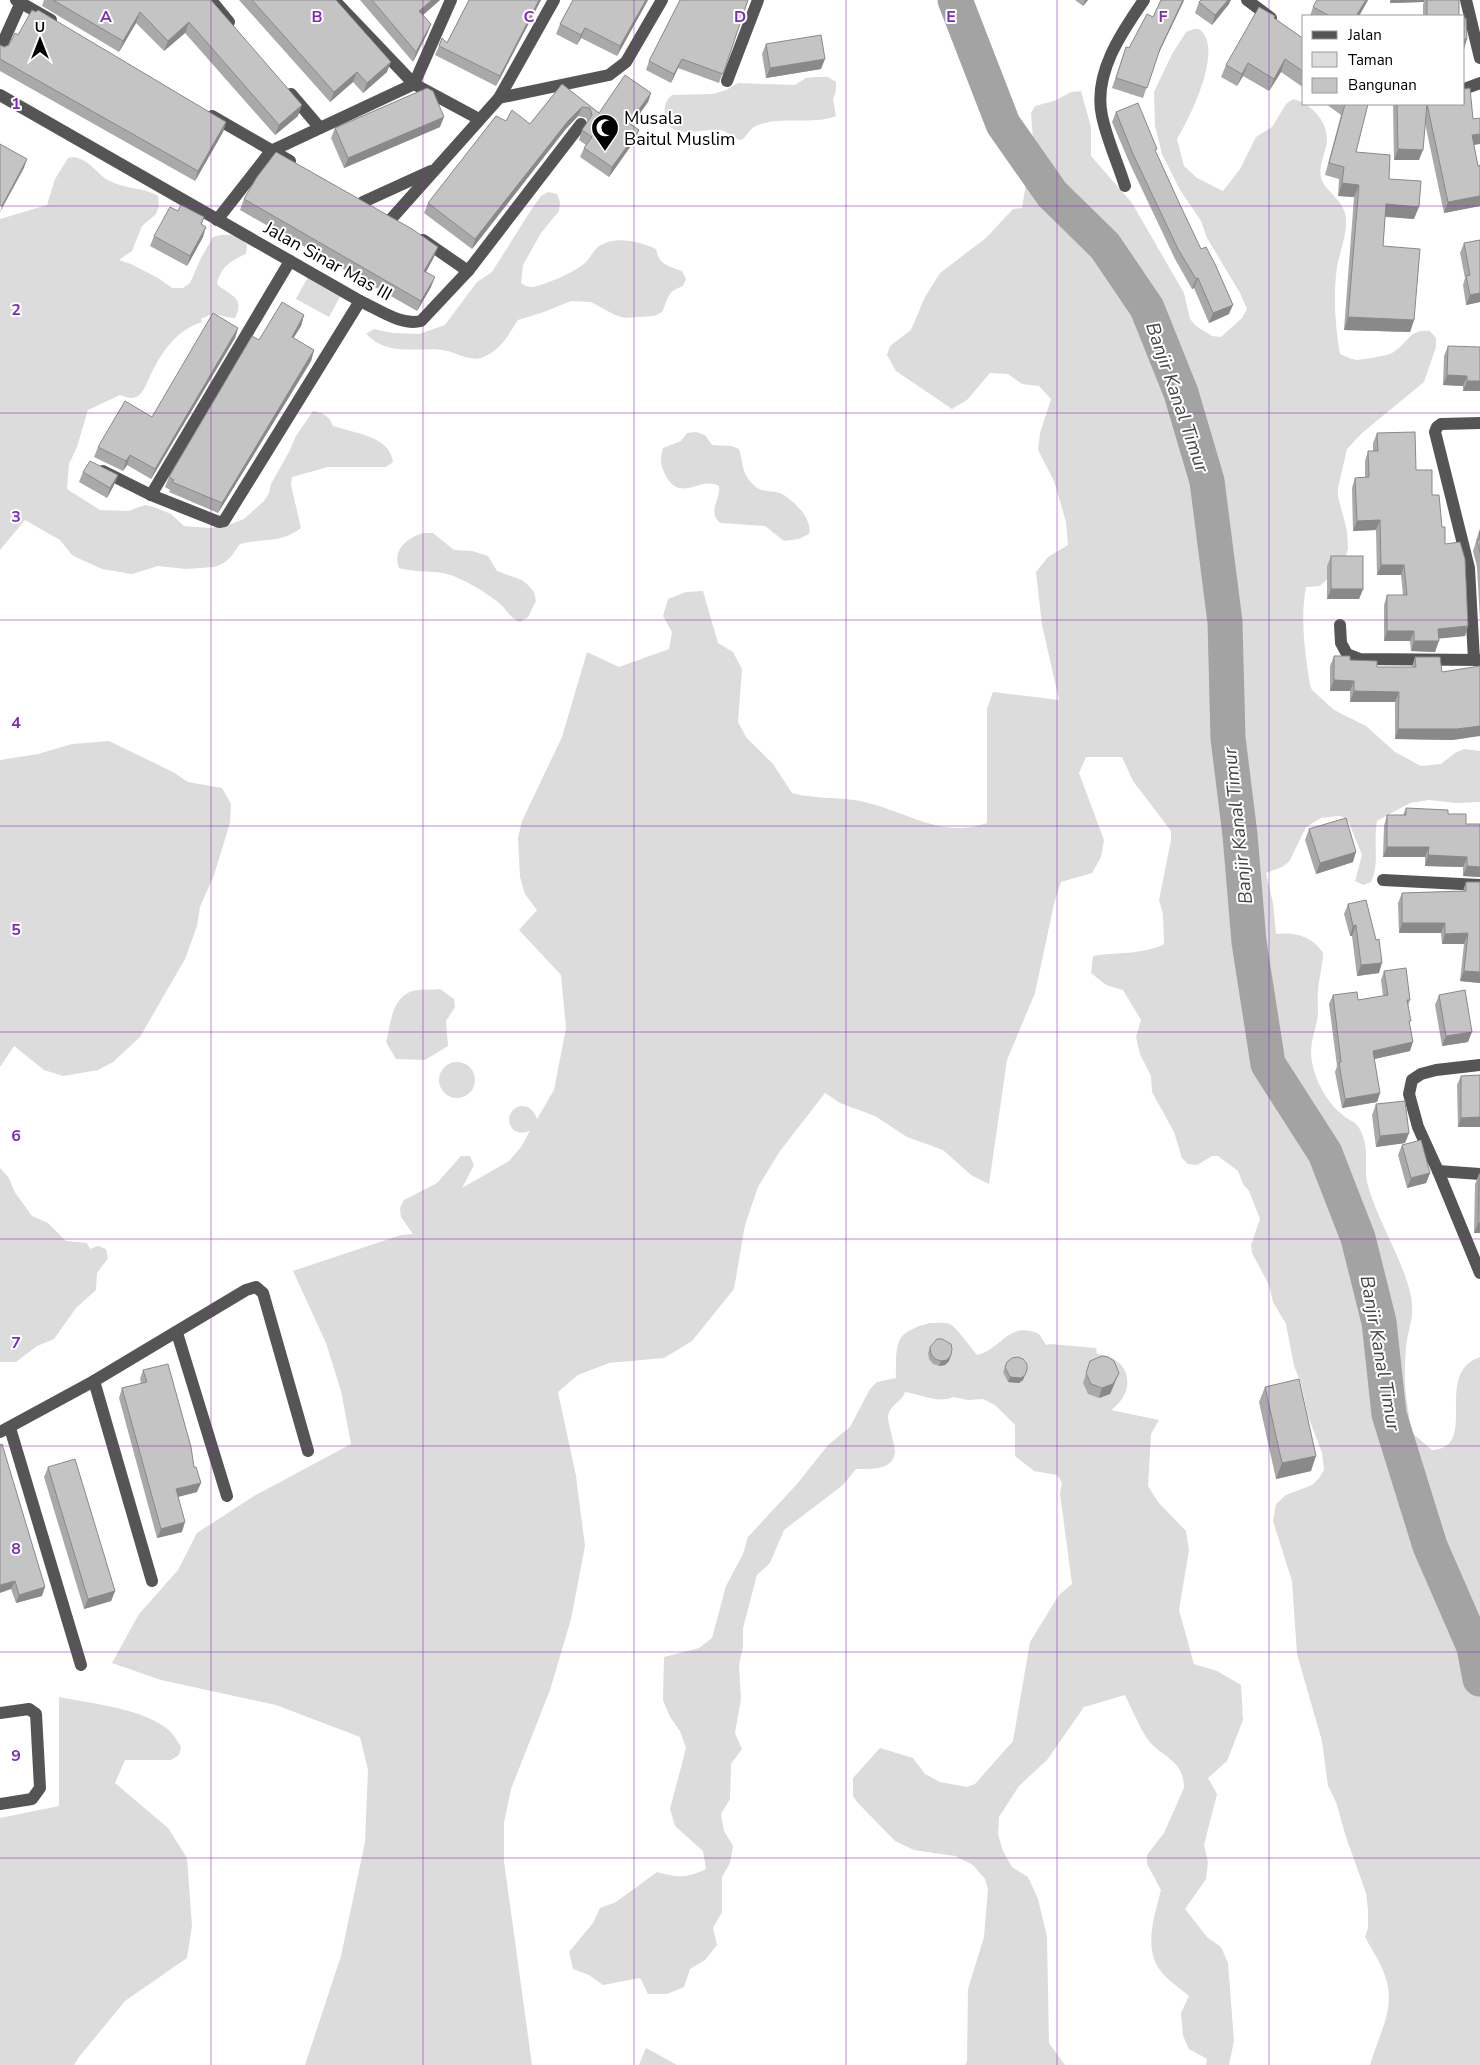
<svg xmlns="http://www.w3.org/2000/svg" width="1480" height="2065" viewBox="0 0 1480 2065" font-family="'Nunito Sans',sans-serif">
<style>
.green{fill:#dcdcdc}
.lines{fill:none;stroke-linecap:round;stroke-linejoin:round}
.river{stroke:#a3a3a3;stroke-width:35}
.minor{stroke:#555;stroke-width:12}
.wall{fill:#a9a9a9}
.shaded-wall{fill:#898989}
.building{fill:#c4c4c4;stroke:#898989}
.grid{fill:none;stroke:#7b2cbf;stroke-width:1;stroke-opacity:0.55}
.labels{text-anchor:middle;stroke-width:4;stroke-linejoin:round;paint-order:stroke}
.poi-label{font-size:18px;fill:#000;stroke:#fff;text-anchor:start}
.street-label{font-size:18px;fill:#000;stroke:#fff}
.water-label{font-size:19px;font-style:italic;fill:#444;stroke:#fff}
.grid-label{font-size:16px;text-anchor:middle;font-weight:bold;fill:#7b2cbf;stroke:#fff;stroke-width:4;stroke-linejoin:round;paint-order:stroke}
</style>
<rect width="100%" height="100%" fill="#fff"/>
<g class="green">
<path d="M1194,29H1199C1225,47 1190,118 1177,139L1184,166L1197,178L1223,191L1240,169L1256,137L1272,127L1286,104L1293,99C1310,103 1327,120 1327,139C1327,152 1318,163 1321,177C1323,190 1344,199 1346,218C1347,236 1340,250 1337,267C1333,296 1335,325 1340,354C1345,356 1352,360 1358,360C1364,359 1387,356 1392,353C1409,344 1407,329 1430,331L1436,338V347L1424,382L1362,433L1347,449L1338,488V496L1347,531L1348,549L1345,558L1334,573L1320,586L1306,587C1300,620 1305,652 1310,685L1312,690L1334,710L1366,726L1395,752L1421,766L1441,764L1455,753L1464,749L1480,751V802L1456,803L1429,800L1410,803L1377,821C1373,841 1380,864 1371,882L1363,885L1355,881L1362,855L1349,823L1343,817L1338,816L1321,818L1306,827L1289,862L1282,867L1266,873L1273,903L1276,934C1295,932 1312,936 1323,953C1323,965 1319,978 1318,990C1317,1000 1319,1011 1317,1021C1314,1034 1309,1048 1312,1062C1315,1081 1328,1104 1344,1116C1353,1123 1357,1121 1362,1134C1370,1154 1363,1169 1368,1186C1379,1224 1402,1257 1411,1296C1415,1319 1408,1327 1406,1348C1405,1357 1405,1366 1405,1375C1404,1394 1410,1412 1410,1431L1432,1450C1480,1448 1432,1373 1480,1357V2065H1370C1378,2036 1396,2009 1386,1979C1382,1964 1372,1950 1365,1937L1368,1928V1910L1366,1893L1346,1837L1336,1802L1328,1786L1322,1741L1297,1654L1292,1581L1273,1521L1276,1504L1286,1495L1312,1485L1319,1478L1324,1470L1322,1453L1308,1416L1301,1383L1294,1366L1286,1324L1273,1302L1269,1285L1252,1253L1251,1245L1260,1219L1249,1191L1243,1184L1238,1171L1218,1156H1212L1197,1165L1188,1164L1182,1158L1174,1132L1152,1092L1151,1076L1140,1054L1136,1037L1141,1020L1123,990L1106,985L1091,973L1093,956C1116,952 1143,955 1164,944L1163,914L1159,900L1171,840V831L1133,781L1122,757H1086L1079,773L1104,840L1101,857L1092,873L1061,882L1054,904L1035,993L1007,1060L989,1184L971,1175L943,1150L907,1137L875,1116L840,1103L825,1093L780,1151L758,1187L745,1225L734,1289L692,1341L664,1358L609,1363L578,1375L558,1392L576,1476L585,1546L571,1619L550,1690L511,1789L504,1823V1861L532,2065H305L341,1956L365,1842L368,1770L360,1737L276,1705L161,1680L112,1663L139,1614L178,1570L197,1533L254,1496L351,1444L341,1391L326,1343L293,1271L401,1235L413,1234L401,1217L400,1208L404,1200L437,1183L461,1156H470L474,1165L462,1188L509,1161L521,1147L530,1131C524,1133 516,1134 512,1128C500,1111 528,1093 537,1119L554,1090L566,1028L561,975L519,930L537,910L525,894L520,877L518,838L522,821L562,737L587,652L619,667L669,649L672,632L663,616L668,599L686,592L703,591L718,643L733,652L742,669L738,722L746,737L773,764L792,793C818,800 844,796 868,803C909,813 944,839 987,823V709L993,692L1059,700L1042,625L1036,572L1048,557L1068,545L1066,522L1054,481L1038,450L1040,433L1051,399L1039,386L1022,384L1008,374L990,373L967,400L952,409L896,371L887,355L890,346L911,330L925,297L940,273L986,238L1013,209L1022,208L1033,140L1031,113L1035,106L1054,101L1071,92L1081,91L1091,127V156L1132,203L1184,293L1190,319L1196,326L1212,336L1221,337L1242,318L1247,309L1240,293L1207,238L1201,221L1180,190L1162,154L1155,126L1154,92L1172,54L1186,32Z"/>
<path d="M816,77H828L836,82V91L833,99L836,116C814,125 782,116 758,125C749,128 748,136 741,140C733,139 728,131 720,130C703,128 670,142 665,116C664,107 665,101 672,95L713,94L726,90L738,83L795,85L806,78Z"/>
<path d="M75,157C94,163 96,174 110,181C125,189 143,187 158,196L159,206L156,214L142,226L132,251L119,260L131,264L158,278L172,288H183L190,283L201,258L213,237C227,233 237,234 247,245L246,254C231,261 221,266 217,284C229,296 246,296 235,318C220,317 217,310 201,319L202,322C176,330 161,353 150,376C147,382 144,392 138,396C132,400 126,397 120,395L88,410L77,447L69,464L67,489L100,510L128,511L145,505L154,507L171,514L184,526L210,528L228,525L244,519L264,501L269,493L271,484L289,452L296,436L313,411C324,413 329,416 333,426C354,433 390,436 393,462L386,467H328L292,477L291,485L301,528C280,544 263,538 240,544L230,558L222,564L214,567L186,569L158,566L132,574L102,569L82,560L72,555L60,540L25,520L0,550V219L47,205L55,179L68,158Z"/>
<path d="M548,192L557,194L560,202L559,211L541,233L523,265L521,283C524,285 527,287 532,287C543,286 577,271 585,263C591,257 595,247 603,244C619,236 641,242 656,249C659,265 668,266 682,271L686,279L683,286C666,292 669,298 662,312L654,316L625,318L615,315L591,302L571,301L544,312L518,320C508,335 501,351 481,358C470,361 458,354 448,351C426,346 403,354 382,345C376,343 371,338 366,334L374,329L392,333L419,334L445,325L477,282L492,272L531,210L541,196Z"/>
<polygon points="309,275 342,293 329,317 296,299"/>
<path d="M696,432L705,435L712,445L731,446L739,449C744,465 741,475 756,487C763,493 774,490 782,494C794,501 813,519 809,534L799,539L784,541L765,526L721,523C706,513 721,499 719,486C700,475 680,505 665,474C660,464 660,458 663,448L681,441L687,433Z"/>
<path d="M423,533H433L454,550L472,551L488,556L497,571L522,580L528,585L534,592L536,601L528,617L520,622C510,618 508,611 500,604C493,597 470,583 460,579C440,568 420,574 399,568C392,550 407,538 423,533Z"/>
<polygon points="109,741 173,772 188,782 222,788 231,804 230,823 214,875 200,907 197,926 185,959 140,1037 113,1062 98,1070 63,1076 44,1070 14,1046 0,1067 0,760 38,754 72,744"/>
<path d="M440,989L454,999L455,1007L446,1021L448,1046L425,1060L396,1059L386,1042C391,1024 391,999 412,991C420,989 432,990 440,989Z"/>
<circle cx="457" cy="1080" r="18"/>
<polygon points="0,1168 9,1178 14,1191 32,1216 48,1223 66,1241 87,1243 90,1249 98,1246 106,1249 108,1258 97,1273 96,1290 76,1308 54,1339 37,1346 16,1362 0,1362"/>
<path d="M930,1323C936,1323 944,1322 950,1324C956,1327 972,1349 977,1355C1002,1349 1009,1320 1039,1334L1046,1345L1050,1344L1096,1348L1097,1354C1132,1358 1137,1391 1111,1410L1159,1420L1151,1434L1148,1486L1158,1502L1186,1531L1189,1550L1179,1610L1194,1664L1217,1671L1241,1685L1243,1720L1227,1761L1208,1778L1217,1794L1204,1845L1208,1862L1206,1879L1185,1909L1207,1937L1221,1947L1228,1963L1234,2041L1229,2065H1206L1207,2059L1189,2049L1183,2036L1181,2013L1189,1996C1180,1988 1167,1980 1160,1970C1143,1947 1155,1914 1161,1890L1147,1864V1855L1164,1833L1184,1788C1184,1758 1160,1758 1146,1737C1138,1724 1132,1709 1125,1695L1084,1707L1047,1760L1019,1786L999,1817L998,1834L1003,1851L1012,1867L1028,1877L1038,1899L1047,1936L1049,2043L1065,2065H965L967,2061L968,1989L984,1937L988,1889L985,1879L973,1865L955,1856L914,1850L895,1841L858,1803L853,1796V1778L880,1748L913,1758L925,1774L940,1782L967,1787L975,1784L1013,1741L1030,1642L1059,1595L1072,1584L1060,1494L1062,1483L1057,1475L1034,1471L1015,1456V1425L995,1405L983,1399L968,1400L953,1397C939,1404 919,1394 905,1392C902,1402 889,1405 888,1417C888,1422 890,1427 891,1432C892,1438 895,1446 895,1452C893,1471 870,1469 856,1469L843,1485L784,1530L770,1563L757,1575L743,1628V1647L739,1665L741,1699L735,1733L742,1749L731,1764L730,1799L721,1814L724,1831L733,1846L730,1863L722,1877V1912L713,1928L717,1945L705,1960L690,1969L684,1987L667,1994H648L640,1978L603,1985L589,1975L573,1969L569,1952L593,1923L600,1908L616,1902L657,1872C678,1878 687,1878 706,1869L703,1851L675,1826L670,1809L686,1748L680,1731L670,1717L663,1700L664,1657L699,1648L712,1638L726,1586L743,1554L748,1537L797,1484L828,1445L850,1427L870,1389L877,1382L896,1378C897,1344 892,1333 930,1323Z"/>
<path d="M59,1697C92,1704 144,1708 170,1731C174,1735 178,1742 181,1747L179,1755L171,1760H125L115,1783L168,1828L187,1858L192,1926L187,1958L125,2001L79,2057L74,2065H0V1818L59,1806Z"/>
<polygon points="646,2048 677,2065 639,2065"/>
</g>
<g class="lines">
<polyline class="river" points="955,0 1003,124 1052,194 1105,246 1147,308 1181,393 1207,481 1225,622 1228,738 1240,835 1249,942 1268,1064 1325,1153 1358,1238 1379,1322 1389,1414 1430,1546 1474,1647 1480,1679"/>
<g class="minor">
<polyline points="16,0 51,20"/>
<polyline points="211,0 229,22"/>
<polyline points="334,0 414,84 479,119"/>
<polyline points="1247,0 1271,18"/>
<polyline points="1466,0 1480,58"/>
<polyline points="0,49 22,0"/>
<polyline points="727,81 758,0"/>
<polyline points="1464,89 1480,83"/>
<polyline points="291,94 320,128"/>
<path d="M0,95L360,301C378,309 401,326 421,321L468,271L581,124"/>
<polyline points="499,98 609,75 626,62 662,0"/>
<polyline points="212,116 290,161"/>
<path d="M1125,186C1118,163 1107,140 1102,116C1093,74 1121,33 1144,0"/>
<polyline points="363,202 431,171"/>
<polyline points="392,218 499,98 554,0"/>
<polyline points="217,220 271,151 414,84 451,0"/>
<polyline points="423,240 468,271"/>
<polyline points="103,471 151,495 219,522 224,521 360,301"/>
<polyline points="151,495 290,261"/>
<polyline points="1340,625 1341,643 1347,654 1360,659 1480,660"/>
<polyline points="1474,660 1469,568 1435,432 1437,427 1441,424 1480,423"/>
<polyline points="1383,880 1480,885"/>
<polyline points="1480,1065 1436,1070 1421,1074 1412,1080 1409,1094 1418,1127 1438,1171 1480,1273"/>
<polyline points="1438,1171 1480,1174"/>
<polyline points="177,1333 227,1496"/>
<polyline points="94,1381 152,1581"/>
<polyline points="10,1428 81,1665"/>
<polyline points="0,1432 94,1381 246,1290 256,1287 263,1293 308,1451"/>
<polyline points="0,1713 29,1709 36,1714 40,1788 32,1799 0,1804"/>
</g>
</g>
<g class="wall">
<polygon points="44,0 211,0 298,116 275,135 185,33 164,51 136,23 119,52 42,6"/>
<polygon points="239,0 336,0 387,72 363,93 353,82 330,102"/>
<polygon points="360,0 440,0 423,15 431,24 427,34 413,62"/>
<polygon points="469,0 541,0 496,86 435,55 439,46 447,43"/>
<polygon points="573,0 648,0 617,56 581,38 577,45 556,34 560,24"/>
<polygon points="748,0 719,83 678,68 671,83 646,70 649,61"/>
<polygon points="1075,0 1088,0 1083,6"/>
<polygon points="1317,0 1368,0 1359,16 1310,16 1313,7"/>
<polygon points="1390,0 1459,0 1459,16 1423,16 1423,4 1424,2 1390,3"/>
<polygon points="1184,1 1157,56 1143,98 1112,88 1126,47 1129,48 1153,17"/>
<polygon points="1199,2 1229,4 1212,25 1195,13"/>
<polygon points="1274,18 1304,39 1304,88 1281,72 1269,91 1243,76 1237,86 1221,77 1226,65"/>
<polygon points="18,35 226,122 223,132 195,181 0,71 0,45 4,47 9,45"/>
<polygon points="766,44 821,69 766,78 762,54"/>
<polygon points="562,84 599,113 651,93 648,102 631,125 639,130 635,140 609,177 580,157 584,148 586,145 579,140 582,130 588,122 586,118 578,116 565,130 472,249 424,213 428,203 506,121 530,124"/>
<polygon points="1326,104 1368,104 1356,152 1389,179 1414,219 1385,217 1383,246 1414,320 1410,332 1344,330 1354,197 1338,196 1339,179 1325,175 1341,115"/>
<polygon points="1393,104 1464,104 1478,166 1480,165 1480,206 1444,213 1425,123 1419,160 1394,160"/>
<polygon points="1116,112 1156,152 1229,314 1209,323 1194,288 1192,289 1175,259 1130,164 1112,122"/>
<polygon points="440,127 344,168 331,138 335,128"/>
<polygon points="244,199 434,257 426,272 431,287 417,311 240,210"/>
<polygon points="178,211 204,217 202,224 203,237 187,266 150,246 154,236"/>
<polygon points="1480,240 1480,302 1466,305 1463,285 1465,278 1460,253 1464,243"/>
<polygon points="304,315 301,326 293,338 314,350 311,361 218,513 169,492 170,490 165,487 169,477 259,340"/>
<polygon points="238,328 235,338 151,479 127,465 123,471 94,457 98,447 152,417"/>
<polygon points="1448,346 1480,391 1463,391 1463,386 1443,385 1444,356"/>
<polygon points="1377,433 1416,470 1432,495 1442,527 1445,544 1468,626 1465,636 1439,638 1435,652 1411,651 1410,641 1384,641 1384,605 1387,595 1403,595 1401,575 1377,575 1376,530 1353,531 1352,488 1355,478 1365,477 1365,461 1368,451 1373,451 1373,443"/>
<polygon points="83,472 118,475 114,485 107,498 79,482"/>
<polygon points="1480,528 1480,621 1477,567 1473,551"/>
<polygon points="1331,556 1363,589 1359,599 1327,599 1327,566"/>
<polygon points="1334,656 1377,667 1412,667 1415,657 1453,740 1395,739 1395,702 1350,702 1350,691 1330,691 1330,666"/>
<polygon points="1406,808 1448,814 1466,824 1480,877 1463,876 1463,867 1425,866 1425,857 1383,857 1384,826 1387,815 1403,815"/>
<polygon points="1309,829 1353,862 1316,874 1305,840"/>
<polygon points="1466,882 1480,882 1480,983 1460,981 1464,944 1442,944 1441,933 1399,933 1398,903 1402,893 1463,891"/>
<polygon points="1348,904 1376,940 1379,973 1357,976 1352,936 1350,936 1344,914"/>
<polygon points="1384,971 1410,1000 1408,1006 1410,1051 1374,1059 1380,1093 1377,1102 1342,1108 1335,1072 1337,1066 1329,1004 1333,995 1358,1000 1383,996 1381,980"/>
<polygon points="1439,995 1468,1042 1442,1046 1435,1005"/>
<polygon points="1480,1075 1480,1127 1458,1127 1457,1085 1461,1076"/>
<polygon points="1376,1104 1409,1133 1405,1143 1376,1147 1372,1115"/>
<polygon points="1402,1145 1430,1173 1426,1183 1407,1188 1398,1155"/>
<polygon points="1479,1174 1480,1174 1480,1233 1474,1233 1475,1184"/>
<polygon points="930,1347 951,1355 949,1361 945,1365 939,1366 933,1364 929,1359 928,1353"/>
<polygon points="1090,1361 1115,1383 1110,1394 1099,1398 1088,1394 1083,1383"/>
<polygon points="1007,1362 1025,1375 1023,1380 1019,1383 1008,1382 1003,1372"/>
<polygon points="143,1370 197,1492 178,1497 182,1532 157,1538 119,1398 122,1388 141,1383 140,1379"/>
<polygon points="1265,1387 1311,1471 1276,1479 1259,1402"/>
<polygon points="0,1445 42,1596 16,1603 11,1589"/>
<polygon points="48,1467 115,1591 111,1601 84,1609 44,1477"/>
</g>
<g class="shaded-wall">
<polygon points="432,0 440,0 415,22 419,11"/>
<polygon points="539,0 541,0 496,86 500,76"/>
<polygon points="646,0 648,0 617,56 620,46"/>
<polygon points="1085,0 1088,0 1083,6"/>
<polygon points="1183,0 1184,0 1156,59 1160,49"/>
<polygon points="1228,0 1231,0 1229,4 1212,25 1215,15"/>
<polygon points="1366,0 1368,0 1359,16 1356,16"/>
<polygon points="1391,0 1424,0 1424,2 1390,3"/>
<polygon points="140,12 136,23 119,52 123,41"/>
<polygon points="189,22 185,33 164,51 168,41"/>
<polygon points="431,24 427,34 413,62 416,52"/>
<polygon points="585,28 581,38 577,45 581,35"/>
<polygon points="1464,39 1467,39 1464,49"/>
<polygon points="682,59 678,68 671,83 674,74"/>
<polygon points="825,59 821,69 766,78 770,68"/>
<polygon points="1285,59 1281,72 1269,91 1274,79"/>
<polygon points="391,62 387,72 363,93 367,83"/>
<polygon points="1248,63 1243,76 1237,86 1242,74"/>
<polygon points="357,72 353,82 330,102 334,92"/>
<polygon points="651,93 648,102 626,133 629,123"/>
<polygon points="302,105 298,116 275,135 279,125"/>
<polygon points="582,107 578,116 565,130 472,249 475,239 568,121"/>
<polygon points="444,117 440,127 344,168 348,158"/>
<polygon points="226,122 223,132 195,181 198,171"/>
<polygon points="639,130 635,140 609,177 612,167"/>
<polygon points="1480,134 1480,144 1468,146 1472,135"/>
<polygon points="1398,149 1423,150 1419,160 1394,160"/>
<polygon points="27,159 24,168 0,212 2,206"/>
<polygon points="1342,183 1359,185 1354,197 1338,196"/>
<polygon points="1480,196 1480,206 1444,213 1448,202"/>
<polygon points="1386,204 1419,207 1414,219 1382,216"/>
<polygon points="206,227 203,237 187,266 190,256"/>
<polygon points="438,247 434,257 421,281 424,271"/>
<polygon points="435,277 431,287 417,311 421,301"/>
<polygon points="1198,278 1194,288 1192,289 1196,279"/>
<polygon points="1480,293 1480,302 1466,305 1470,295"/>
<polygon points="1233,305 1229,314 1209,323 1213,313"/>
<polygon points="304,315 301,326 288,347 292,337"/>
<polygon points="1348,317 1414,320 1410,332 1344,330"/>
<polygon points="238,328 235,338 151,479 155,469"/>
<polygon points="314,350 311,361 218,513 222,503"/>
<polygon points="1447,375 1467,376 1463,386 1443,385"/>
<polygon points="1467,381 1480,381 1480,391 1463,391"/>
<polygon points="130,455 127,465 123,471 126,461"/>
<polygon points="118,475 114,485 107,498 110,488"/>
<polygon points="1380,520 1376,530 1353,531 1357,521"/>
<polygon points="1381,565 1404,565 1401,575 1377,575"/>
<polygon points="1331,589 1363,589 1359,599 1327,599"/>
<polygon points="1468,626 1465,636 1435,639 1438,629"/>
<polygon points="1387,631 1414,631 1410,641 1384,641"/>
<polygon points="1414,641 1439,641 1435,652 1411,651"/>
<polygon points="1334,680 1354,681 1350,691 1330,691"/>
<polygon points="1354,691 1399,692 1395,702 1350,702"/>
<polygon points="1480,726 1480,736 1453,740 1395,739 1398,729"/>
<polygon points="1387,847 1429,847 1425,857 1383,857"/>
<polygon points="1356,852 1353,862 1316,874 1320,863"/>
<polygon points="1428,855 1467,857 1463,867 1425,866"/>
<polygon points="1467,866 1480,867 1480,877 1463,876"/>
<polygon points="1402,923 1445,923 1441,933 1399,933"/>
<polygon points="1356,925 1352,936 1350,936 1353,926"/>
<polygon points="1468,933 1464,944 1442,944 1445,934"/>
<polygon points="1382,963 1379,973 1357,976 1361,965"/>
<polygon points="1464,971 1480,972 1480,983 1460,981"/>
<polygon points="1472,1032 1468,1042 1442,1046 1446,1036"/>
<polygon points="1413,1042 1410,1051 1370,1060 1373,1051"/>
<polygon points="1380,1093 1377,1102 1342,1108 1345,1099"/>
<polygon points="1480,1117 1480,1127 1458,1127 1461,1118"/>
<polygon points="1409,1133 1405,1143 1376,1147 1380,1136"/>
<polygon points="1430,1173 1426,1183 1407,1188 1411,1178"/>
<polygon points="1478,1223 1480,1223 1480,1233 1474,1233"/>
<polygon points="951,1355 949,1361 945,1365 939,1366 941,1361"/>
<polygon points="1027,1370 1023,1380 1019,1383 1008,1382 1010,1377"/>
<polygon points="1119,1373 1110,1394 1099,1398 1102,1388"/>
<polygon points="1316,1456 1311,1471 1276,1479 1282,1463"/>
<polygon points="201,1483 197,1492 173,1498 176,1489"/>
<polygon points="185,1522 182,1532 157,1538 161,1529"/>
<polygon points="15,1581 11,1589 0,1593 0,1585"/>
<polygon points="45,1587 42,1596 16,1603 19,1595"/>
<polygon points="115,1591 111,1601 84,1609 88,1599"/>
</g>
<g class="building">
<polygon points="53,0 211,0 302,105 279,125 189,22 168,41 140,12 123,41"/>
<polygon points="252,0 336,0 391,62 367,83 357,72 334,92"/>
<polygon points="372,0 432,0 419,11 431,24 416,52"/>
<polygon points="469,0 539,0 500,76 439,46 442,38 447,43"/>
<polygon points="573,0 646,0 620,46 585,28 581,35 560,24"/>
<polygon points="680,0 748,0 723,74 682,59 674,74 649,61"/>
<polygon points="1161,0 1183,0 1160,49 1147,88 1116,78 1126,47 1129,48 1147,14 1153,17"/>
<polygon points="1201,0 1228,0 1215,15 1199,2"/>
<polygon points="1317,0 1366,0 1356,16 1330,16 1313,7"/>
<rect x="1427" y="0" width="32" height="16"/>
<polygon points="1259,7 1275,16 1274,18 1304,39 1304,72 1285,59 1274,79 1248,63 1242,74 1226,65"/>
<polygon points="32,10 36,12 38,10 226,122 198,171 0,59 0,45 4,47 9,45 15,33 18,35"/>
<polygon points="1464,18 1466,18 1467,39 1464,39"/>
<polygon points="821,35 825,59 770,68 766,44"/>
<polygon points="625,75 651,93 629,123 639,130 612,167 584,148 592,137 582,130 592,115 590,108 582,107 568,121 475,239 428,203 496,116 506,121 512,110 530,124 562,84 599,113"/>
<polygon points="427,88 433,91 444,117 348,158 335,128"/>
<polygon points="1470,88 1473,119 1480,118 1480,134 1472,135 1478,166 1480,165 1480,196 1448,202 1427,104 1464,104 1464,89"/>
<polygon points="1138,103 1157,149 1155,150 1181,207 1201,249 1206,247 1215,264 1233,305 1213,313 1198,278 1196,279 1178,249 1133,154 1116,112"/>
<polygon points="1345,104 1368,104 1356,152 1390,155 1389,179 1421,181 1419,207 1386,204 1383,246 1420,249 1414,320 1348,317 1359,185 1342,183 1344,167 1329,163"/>
<polygon points="1397,104 1427,104 1423,150 1398,149"/>
<polygon points="0,144 27,159 2,206 0,205"/>
<polygon points="276,152 412,229 438,247 424,271 435,277 421,301 244,199 257,177"/>
<polygon points="181,205 204,217 201,224 206,227 190,256 154,236 170,207 178,211"/>
<polygon points="1480,240 1480,293 1470,295 1466,276 1470,275 1464,243"/>
<polygon points="282,302 304,315 292,337 314,350 222,503 172,482 174,480 169,477 252,336 259,340"/>
<polygon points="213,313 238,328 155,469 130,455 126,461 98,447 125,401 152,417"/>
<polygon points="1448,346 1480,347 1480,381 1467,381 1467,376 1447,375"/>
<polygon points="1415,432 1416,470 1432,470 1432,495 1439,495 1442,527 1445,527 1445,544 1460,542 1465,559 1468,626 1438,629 1439,641 1414,641 1414,631 1387,631 1387,595 1407,595 1404,565 1381,565 1380,520 1357,521 1355,478 1369,477 1368,451 1378,451 1377,433"/>
<polygon points="90,461 118,475 110,488 83,472"/>
<polygon points="1480,531 1480,553 1477,540 1479,540"/>
<rect x="1331" y="556" width="32" height="33"/>
<polygon points="1334,656 1350,656 1350,660 1377,661 1377,667 1416,667 1415,657 1440,657 1442,672 1480,666 1480,726 1457,729 1398,729 1399,692 1354,691 1354,681 1334,680"/>
<polygon points="1406,808 1448,810 1448,814 1466,814 1466,824 1480,824 1480,867 1467,866 1467,857 1428,855 1429,847 1387,847 1387,815 1406,815"/>
<polygon points="1346,818 1356,852 1320,863 1309,829"/>
<polygon points="1466,882 1480,882 1480,972 1464,971 1468,933 1445,934 1445,923 1402,923 1402,893 1466,891"/>
<polygon points="1366,900 1376,940 1379,939 1382,963 1361,965 1356,925 1353,926 1348,904"/>
<polygon points="1406,968 1410,1000 1407,1000 1411,1021 1409,1021 1413,1042 1373,1051 1380,1093 1345,1099 1339,1063 1341,1062 1333,995 1357,992 1358,1000 1388,995 1384,971"/>
<polygon points="1465,990 1472,1032 1446,1036 1439,995"/>
<polygon points="1480,1075 1480,1117 1461,1118 1461,1076"/>
<polygon points="1405,1101 1409,1133 1380,1136 1376,1104"/>
<polygon points="1421,1140 1430,1173 1411,1178 1402,1145"/>
<polygon points="1479,1174 1480,1174 1480,1223 1478,1223"/>
<polygon points="937,1339 942,1339 951,1344 952,1349 951,1355 947,1360 941,1361 935,1359 931,1354 930,1347"/>
<polygon points="1102,1356 1108,1357 1114,1361 1119,1373 1113,1384 1102,1388 1091,1384 1086,1373 1090,1361"/>
<polygon points="1018,1357 1023,1359 1027,1364 1027,1370 1025,1375 1021,1378 1010,1377 1005,1367 1007,1362 1012,1358"/>
<polygon points="168,1364 191,1447 194,1467 196,1467 201,1483 176,1489 185,1522 161,1529 122,1388 147,1382 143,1370"/>
<polygon points="1299,1379 1316,1456 1282,1463 1265,1387"/>
<polygon points="2,1444 45,1587 19,1595 15,1581 0,1585 0,1445"/>
<polygon points="75,1459 115,1591 88,1599 48,1467"/>
</g>
<path class="grid" d="M211,0V2065M423,0V2065M634,0V2065M846,0V2065M1057,0V2065M1269,0V2065M0,206H1480M0,413H1480M0,620H1480M0,826H1480M0,1032H1480M0,1239H1480M0,1446H1480M0,1652H1480M0,1858H1480"/>
<defs>
<symbol id="mosque-pin" viewBox="-11 -11 22 30"><path d="M0 17L-7.5 6A9.5 9.5 0 1 1 7.5 6Z" fill="#000" stroke="#fff"/><path d="M3.5-4.9A6 6 0 1 0 3.5 4.9A5 5 0 1 1 3.5-4.9Z" fill="#fff"/></symbol>
</defs>
<g fill-rule="evenodd">
<use href="#mosque-pin" x="589" y="112" width="32" height="43"/>
</g>
<g class="labels">
<g class="poi-label">
<text x="624" y="124">Musala<tspan x="624" dy="21">Baitul Muslim</tspan></text>
</g>
<g class="street-label">
<text transform="translate(328 261) rotate(29)" y="6">Jalan Sinar Mas III</text>
</g>
<g class="water-label">
<text transform="translate(1178 397) rotate(71)" y="7">Banjir Kanal Timur</text>
<text transform="translate(1237 826) rotate(-96)" y="7">Banjir Kanal Timur</text>
<text transform="translate(1381 1353) rotate(80)" y="7">Banjir Kanal Timur</text>
</g>
</g>
<g class="grid-label">
<text x="106" y="22">A</text>
<text x="317" y="22">B</text>
<text x="529" y="22">C</text>
<text x="740" y="22">D</text>
<text x="951" y="22">E</text>
<text x="1163" y="22">F</text>
<text x="16" y="109">1</text>
<text x="16" y="315">2</text>
<text x="16" y="522">3</text>
<text x="16" y="728">4</text>
<text x="16" y="935">5</text>
<text x="16" y="1141">6</text>
<text x="16" y="1348">7</text>
<text x="16" y="1554">8</text>
<text x="16" y="1761">9</text>
</g>
<rect x="1302" y="15" width="162" height="90" fill="#ffffff" stroke="#999999"/>
<rect x="1312" y="31" width="25" height="8" fill="#555555" stroke="#999999"/>
<text x="1348" y="40" font-size="15" fill="#000000">Jalan</text>
<rect x="1312" y="52" width="25" height="15" fill="#dcdcdc" stroke="#999999"/>
<text x="1348" y="65" font-size="15" fill="#000000">Taman</text>
<rect x="1312" y="78" width="25" height="15" fill="#c4c4c4" stroke="#999999"/>
<text x="1348" y="90" font-size="15" fill="#000000">Bangunan</text>
<g transform="translate(40 40)" stroke="#ffffff" stroke-width="4" paint-order="stroke">
<path d="M0-4L9 19L0 12L-9 19Z" fill="#000000"/>
<text y="-8" font-size="14" font-weight="bold" text-anchor="middle" fill="#000000">U</text>
</g>
</svg>
